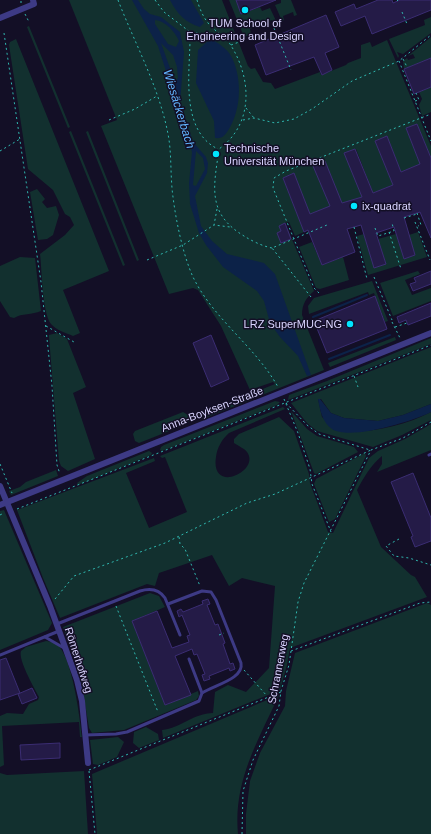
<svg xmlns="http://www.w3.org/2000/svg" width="431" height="834" viewBox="0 0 431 834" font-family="Arial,sans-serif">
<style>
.green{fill:#12302f}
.water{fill:#0c2248;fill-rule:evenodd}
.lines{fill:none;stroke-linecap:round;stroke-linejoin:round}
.stream{stroke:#0c2248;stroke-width:2}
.building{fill:#241b47;stroke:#3b2d73}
.path{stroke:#2fb8b0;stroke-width:1;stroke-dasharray:2 3;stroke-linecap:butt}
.service{stroke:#3d3a85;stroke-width:3}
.minor{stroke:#3d3a85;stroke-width:6}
.poi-dot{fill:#00e5ff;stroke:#130f26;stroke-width:1.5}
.labels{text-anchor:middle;stroke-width:3;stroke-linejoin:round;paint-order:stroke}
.poi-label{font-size:11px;fill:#d9d4ff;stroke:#130f26;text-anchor:start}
.street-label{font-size:11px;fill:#d9d4ff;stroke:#130f26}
.water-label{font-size:12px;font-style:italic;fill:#62b6ff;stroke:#130f26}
</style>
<rect width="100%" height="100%" fill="#130f26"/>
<g class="green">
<path d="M69,0H222L248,66L251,69L255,68L263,82L271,83L275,89L320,72L321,75L346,65L348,63L361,58V45L370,42L372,47L387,40L431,146V158L417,124L406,128L420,164L401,172L387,136L375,141L393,185L373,193L356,149L345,153L362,197L342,205L325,161L314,165L331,209L311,217L294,174L283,178L304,232L295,236L289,222L285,223L314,291C306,298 302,304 302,315L324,370L203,419L196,416L275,384L273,382L250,390L221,326L198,290L193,288L169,294L101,126L117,120Z"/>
<polygon points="229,0 236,0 241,14 260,7 262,11 270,8 277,23 274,24 272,20 250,29 251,34 244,37"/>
<polygon points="281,0 291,0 297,15 294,16 293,12 283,16 284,20 282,21 275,5 281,3"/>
<polygon points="431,17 431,33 403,54 397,52 399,56 398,58 389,39 425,25 424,20"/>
<polygon points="29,26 70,127 68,128 27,27"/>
<polygon points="431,37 431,58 404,69 403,61 407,58 408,60 415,58 413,54 408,56"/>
<path d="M16,39L109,271L63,290L80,333L73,336C66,333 56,330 51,324C42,312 42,270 40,254L65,235L74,225L70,217L65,214L53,190L28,169L9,45L10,42Z"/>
<polygon points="431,87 431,112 422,116 419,105 422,99 419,92"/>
<polygon points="71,131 125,265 123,266 69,132"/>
<polygon points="88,131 139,260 137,261 86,132"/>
<polygon points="37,189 45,199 42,202 47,208 56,206 59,215 53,235 47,239 38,240 30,192"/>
<polygon points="418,232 427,257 368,275 357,236 364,234 386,264 378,239 396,234 404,259 415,255 409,235"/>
<polygon points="312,242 322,265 343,257 349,280 320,289 316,288 299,247"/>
<path d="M20,257L35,258L41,311C32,315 22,313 14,318L10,317L0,301V266Z"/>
<polygon points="418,271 420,274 405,280 412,295 431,288 431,301 393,316 380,283"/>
<polygon points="372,281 388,321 385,322 374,293 369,295 368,292 309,314 308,306 314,298"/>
<polygon points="57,333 67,339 86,387 73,393 95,459 68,471 61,466 59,461 49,337 49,335"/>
<polygon points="395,337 396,340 330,367 328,363"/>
<polygon points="431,338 431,344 288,400 289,395 327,381"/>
<path d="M431,347V404L403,415L378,421L344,418L331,413L321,399H318L322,417L338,431C369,434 404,426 431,412V420L402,435L373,447L317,431L307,423L291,403Z"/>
<polygon points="275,401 280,402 277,405 162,451 160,450 161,447 164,445"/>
<path d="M283,407L285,409L229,433C222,439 217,448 216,457C210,495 261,471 247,452C244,448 238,446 234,443V439L239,434L279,417L294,431L309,474L310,483L328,532L333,533L369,458L378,451L405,439L431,424V450L377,472L382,464V456C371,465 364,477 357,490L381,547L411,575L415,577L427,597L290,648L287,665L280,690L163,738L162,730C181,728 194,713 213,713L215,692L228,685L246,692L269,668L275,586L242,578L229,586L212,555L159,573L155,586L147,584L60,618L43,578L17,510L154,458L155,461L126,473L149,528L187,512L165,457L162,458L160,456Z"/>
<polygon points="291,411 307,429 317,436 354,447 358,452 316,474 314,473"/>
<polygon points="183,412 188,415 190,420 187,424 139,443 135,441 133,434 135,431"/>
<polygon points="149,451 152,453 151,455 78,485 77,483 87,476"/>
<polygon points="365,453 366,456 335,519 329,522 314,484 316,479"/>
<polygon points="56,470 58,476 11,495 9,491 20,487 26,482"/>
<polygon points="4,510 52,623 48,630 0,650 0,511"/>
<polygon points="150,593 159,596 165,607 132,621 165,705 198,691 199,696 196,700 124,730 92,733 89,728 81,679 63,627"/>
<polygon points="427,603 431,605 431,834 246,834 246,814 250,781 260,753 285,706 286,691 295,653"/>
<path d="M46,641C48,641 52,642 55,643C72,652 80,718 82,737H80L79,722L2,726L4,765L0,767V716L7,713L23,714L29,704L38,700L39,697C34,687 18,660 21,651L26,647Z"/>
<path d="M279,695C258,741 233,781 238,834H97L92,774Z"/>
<polygon points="146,727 158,734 159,740 139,748 133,743 134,732"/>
<polygon points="118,737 124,742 117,757 98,765 93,764 90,740"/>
<polygon points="84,771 88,834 0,834 0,773 7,775"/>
</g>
<g class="water">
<path d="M132,0H138L144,9L150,14L161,17L180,32L184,52L180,103L193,142L206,157L208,163L207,173L195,196L201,226L212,241L227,254L264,263L275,274L311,375L307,376L298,356L280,337L270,323L264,301L257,291L223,267L206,245L199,233L190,204L189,183L192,152L158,46ZM155,20C166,21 175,32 179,41L176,47L168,44L155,24ZM161,43L173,55L177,67L178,78L175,82ZM196,151L203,158L205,169L196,186L193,185Z"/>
<path d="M170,0H191L204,23L200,27C186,23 177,14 170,0Z"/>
<path d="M213,40C221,45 229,50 233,60C242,81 241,109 229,129C225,135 223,139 215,138L214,121L196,83L198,50L207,42Z"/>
<path d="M318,399H320L331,413L344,418L378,421L403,415L431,404V412C413,421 350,441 332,429C322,422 320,410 318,399Z"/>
</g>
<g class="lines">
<g class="stream">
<polyline points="313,317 367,295"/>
<polyline points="329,359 390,335"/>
</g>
</g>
<g class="building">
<polygon points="236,0 276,0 241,14"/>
<polygon points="378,0 392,0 393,3 400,0 431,0 431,10 372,34 365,16 341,26 335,12 354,4 356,9"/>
<polygon points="326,15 339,47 325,53 332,70 322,75 314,57 266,75 255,45"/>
<polygon points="431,58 431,87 414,94 404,69"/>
<polygon points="417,124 431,158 431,238 420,212 404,217 415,255 404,259 394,227 376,233 386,264 374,268 361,225 347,229 355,252 322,265 308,230 304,232 283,178 294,173 310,214 330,206 313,166 325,161 342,203 362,197 344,153 355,149 373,193 393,185 375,141 387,136 401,172 420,164 406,128"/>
<polygon points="285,223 291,239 281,243 277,233 281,231 279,226"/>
<polygon points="431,271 431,284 413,291 410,284 416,282 414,278"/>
<polygon points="375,296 387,329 327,353 314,321"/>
<polygon points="431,303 431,316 408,325 406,320 399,323 397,317"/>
<polygon points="211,335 229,379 211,387 193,343"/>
<polygon points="413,473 431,518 431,541 415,547 411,537 413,536 391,482"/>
<polygon points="208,599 210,604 207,605 215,625 218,624 225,643 223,644 230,664 233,663 235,669 230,671 229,668 209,676 210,679 204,681 202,675 205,674 197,654 194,655 192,649 175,656 191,695 165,705 132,621 157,611 172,648 189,642 187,636 190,635 182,615 179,617 177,611 181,609 183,612 203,604 202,601"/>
<polygon points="6,658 20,693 0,700 0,660"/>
<polygon points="32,688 37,698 22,704 18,694"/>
<polygon points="60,743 60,758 21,760 20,745"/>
</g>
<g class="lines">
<g class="path">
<path d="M118,0C135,44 159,87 168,134C172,154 170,176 173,197C176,221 183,255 193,277C214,320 255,346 278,387"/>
<path d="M155,0L164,12L190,32C191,67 178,130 218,149"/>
<path d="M197,0C200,10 205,22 214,29C219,34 226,38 230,44C252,78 254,124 219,149C214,186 206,213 244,236C252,241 262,246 272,248"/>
<polyline points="397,0 398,1"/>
<polyline points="21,3 21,1 23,0"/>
<polyline points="402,12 407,24"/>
<polyline points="25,14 29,22"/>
<polyline points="274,28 291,70"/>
<polyline points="191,32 223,38"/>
<polyline points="4,33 41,282 52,386 57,465 60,474"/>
<polyline points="231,45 242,41"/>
<polyline points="403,59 407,67"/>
<polyline points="399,61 431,141"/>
<polyline points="415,101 419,100 416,93"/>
<polyline points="246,108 254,118"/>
<polyline points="109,120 135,109 157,96"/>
<polyline points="243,120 254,118 275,123 294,119 312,109 352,81 399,61 431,35"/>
<polyline points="0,151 20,139"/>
<polyline points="217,209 214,225 230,227"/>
<polyline points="417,213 421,225 418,226"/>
<polyline points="404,218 417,214"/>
<polyline points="415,222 430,260"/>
<polyline points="354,227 367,279"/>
<polyline points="375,228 378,236 394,231 392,223"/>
<polyline points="389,232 401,269"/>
<polyline points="147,260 183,245 214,225"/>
<polyline points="374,277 392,320"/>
<polyline points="319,293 314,288 273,188 274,178 286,171 431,114"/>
<polyline points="311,297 272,248 327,225"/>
<polyline points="392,322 400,338"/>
<polyline points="46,326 74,342"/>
<polyline points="395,327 407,323"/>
<polyline points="354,376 358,387"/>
<polyline points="284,399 298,433 310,469 312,484 331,532"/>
<polyline points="286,403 307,425 319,434 370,450"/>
<polyline points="0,464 12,493"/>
<polyline points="17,509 431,345"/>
<polyline points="0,515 4,513"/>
<polyline points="179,537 180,544 185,549 200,586"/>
<polyline points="399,539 386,546 394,556 409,558 431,565"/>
<polyline points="55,599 74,576 165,543 247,503 275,494 371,450"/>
<polyline points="116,606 158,712"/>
<polyline points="219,635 224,633"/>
<polyline points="291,651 420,603 431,602"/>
<polyline points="244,670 267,696"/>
<polyline points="89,770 281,692"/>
<polyline points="89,771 95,834"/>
<polyline points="242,834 243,791 253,760 279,706 281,691 289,665 298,602 304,583 371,450 403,438 431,422"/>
</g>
<g class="service">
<polyline points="429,455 431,454"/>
<path d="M168,604L202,591L211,592L216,600L241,663C244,679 214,685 202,693"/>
<path d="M57,624L140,591C150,588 159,589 165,598L180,635"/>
<polyline points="45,637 64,648"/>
<polyline points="0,655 59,631"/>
<polyline points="85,735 116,734 127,732 199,701 202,693 189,659"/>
</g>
<g class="minor">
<polyline points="0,18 34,4 33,0"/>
<polyline points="0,486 50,606 77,680 82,701 88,763"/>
<polyline points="0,505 431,333"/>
</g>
</g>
<g class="poi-dot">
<circle cx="245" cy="10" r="4"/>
<circle cx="216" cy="154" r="4"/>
<circle cx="354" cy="206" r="4"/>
<circle cx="350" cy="324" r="4"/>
</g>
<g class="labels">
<g class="poi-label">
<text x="245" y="27" text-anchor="middle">TUM School of<tspan x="245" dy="13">Engineering and Design</tspan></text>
<text x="224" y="152">Technische<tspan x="224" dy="13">Universität München</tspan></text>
<text x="362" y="210">ix-quadrat</text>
<text x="342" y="328" text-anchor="end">LRZ SuperMUC-NG</text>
</g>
<g class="street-label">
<text transform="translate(212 409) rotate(-21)" y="4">Anna-Boyksen-Straße</text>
<text transform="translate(79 660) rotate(72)" y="4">Römerhofweg</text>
<text transform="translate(278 669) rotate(-79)" y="4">Schrannerweg</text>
</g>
<g class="water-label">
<text transform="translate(179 109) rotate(73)" y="4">Wiesäckerbach</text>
</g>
</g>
</svg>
